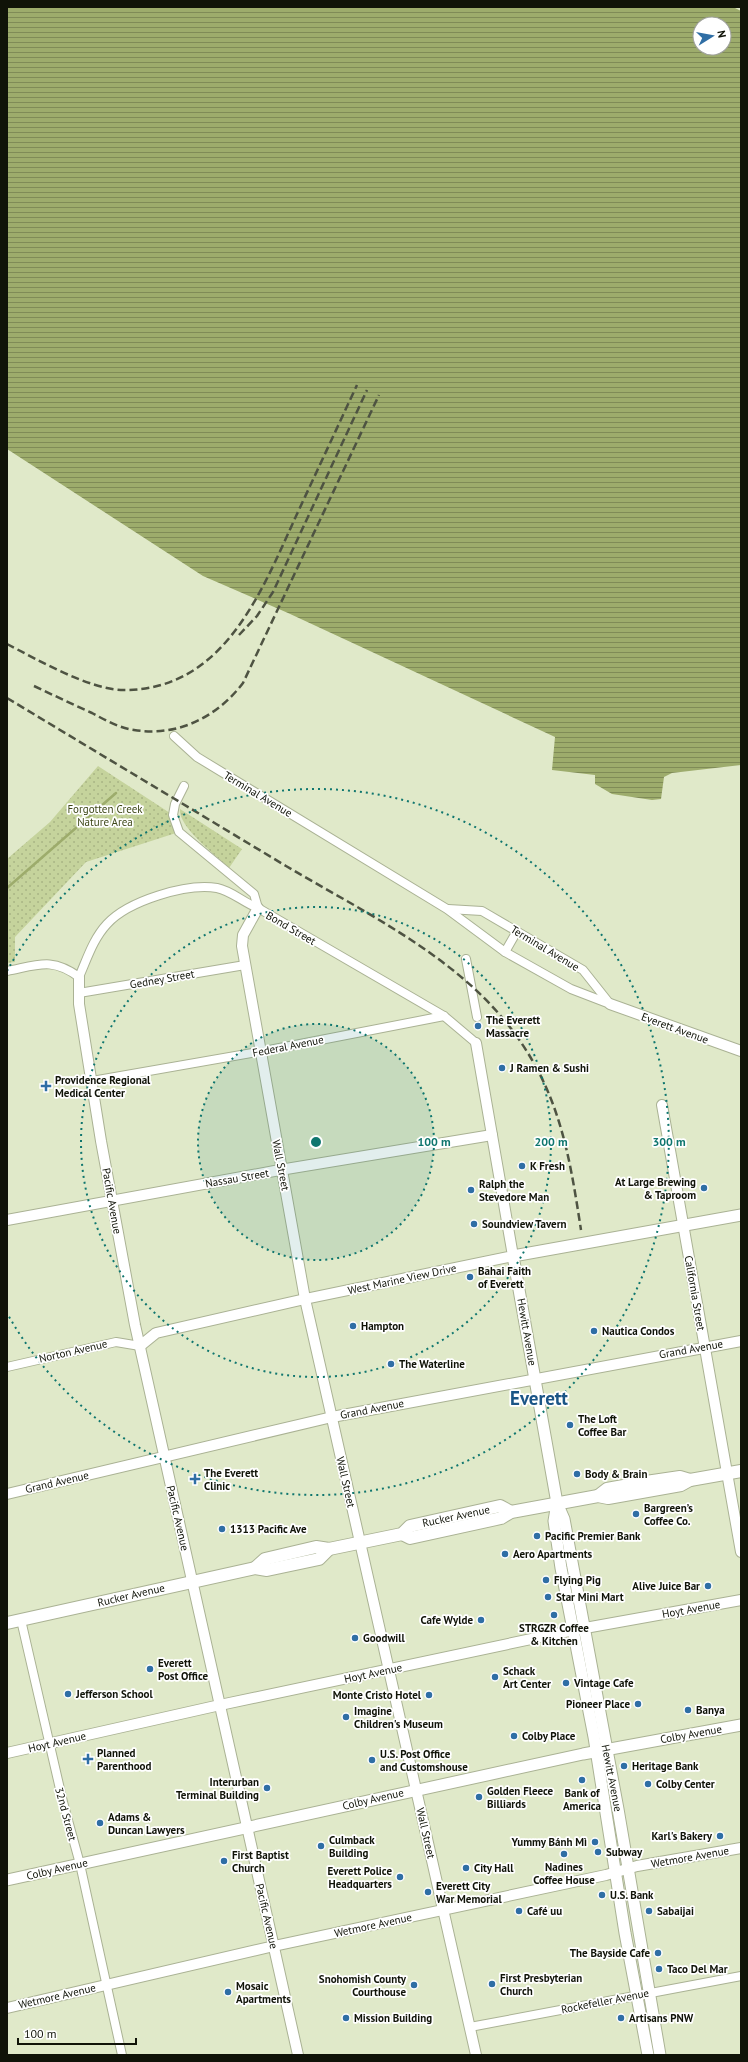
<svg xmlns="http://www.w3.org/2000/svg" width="748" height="2062" viewBox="0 0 748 2062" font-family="'PT Sans',sans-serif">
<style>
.park{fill:url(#park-dots)}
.water{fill:url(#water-rules);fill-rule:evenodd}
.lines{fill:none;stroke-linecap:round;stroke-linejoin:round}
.stream{stroke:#9dac6c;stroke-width:2.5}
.minor-casing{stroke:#aab294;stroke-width:10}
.tertiary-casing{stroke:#aab294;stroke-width:12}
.secondary-casing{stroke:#aab294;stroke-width:13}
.primary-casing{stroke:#aab294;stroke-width:14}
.minor{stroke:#fff;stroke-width:8}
.tertiary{stroke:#fff;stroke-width:10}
.secondary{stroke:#fff;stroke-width:11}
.primary{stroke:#fff;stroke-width:12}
.rail{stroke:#4e5342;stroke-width:2.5;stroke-dasharray:8 4;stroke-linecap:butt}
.ring{fill:none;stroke:#0f766e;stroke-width:2;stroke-dasharray:2 4}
.poi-dot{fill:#2f6ea5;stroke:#fff;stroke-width:1.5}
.labels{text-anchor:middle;stroke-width:3.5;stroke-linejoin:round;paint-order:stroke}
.street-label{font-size:11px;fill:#101308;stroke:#fff}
.park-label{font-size:11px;fill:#3d4717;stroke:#fff}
.poi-label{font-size:11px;font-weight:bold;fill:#101308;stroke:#fff;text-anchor:start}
.town-label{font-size:19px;font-weight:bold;fill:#1a5586;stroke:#fff}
.centre{fill:#0f766e;stroke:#fff;stroke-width:2}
.ring-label{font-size:12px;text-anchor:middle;font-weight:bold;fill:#0f766e;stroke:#fff;stroke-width:3.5;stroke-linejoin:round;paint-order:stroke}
</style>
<defs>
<pattern id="park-dots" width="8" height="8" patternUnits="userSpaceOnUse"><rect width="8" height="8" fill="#c5d39c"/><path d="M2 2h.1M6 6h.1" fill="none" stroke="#a8b485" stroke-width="1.8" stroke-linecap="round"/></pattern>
<pattern id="water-rules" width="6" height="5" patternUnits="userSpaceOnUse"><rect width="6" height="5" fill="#9dac6c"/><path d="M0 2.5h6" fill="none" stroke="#7f8b57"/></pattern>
</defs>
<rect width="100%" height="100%" fill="#e0e9c9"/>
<g class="park">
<polygon points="98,766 173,815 179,832 86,862 15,937 15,962 7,963 7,859 50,822"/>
<path d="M180,809L242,849L229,868C216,855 178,827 180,809Z"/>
</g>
<path class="water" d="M7,7H733L741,11V765L672,773L664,777L661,799L652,800L612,794L595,784V775L552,770L555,737L288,613L203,576L7,449ZM700,24H724V48H700Z"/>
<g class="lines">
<polyline class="stream" points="7,888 116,793"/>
<defs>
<g id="minor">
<polyline points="174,736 197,757 447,909 505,952 571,989 610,1004"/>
<polyline points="184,786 175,804 173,815 179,832 254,894 258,908"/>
<polyline points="448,909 482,911 583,970 610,1004"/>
<polyline points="505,952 517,931"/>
<polyline points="466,959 477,1017"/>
<path d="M7,971C38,965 52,957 79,977C87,959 93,939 107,924C128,901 186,883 217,888C232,891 244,903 258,908L444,1016L476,1043"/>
<polyline points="79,993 245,965"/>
<polyline points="92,1081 269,1050 444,1016"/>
<polyline points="7,1367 116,1342 140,1346"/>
<polyline points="21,1620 63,1802 80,1864 122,2055"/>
<polyline points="470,2027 741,1976"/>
</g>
<g id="tertiary">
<polyline points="258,908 243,935 242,946 305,1299 476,2055"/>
<polyline points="79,977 79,1004 101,1141 135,1325 298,2055"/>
<polyline points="610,1004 741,1051"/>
<polyline points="662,1105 741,1552"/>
<polyline points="7,1220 280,1170 492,1135"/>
<polyline points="140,1346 156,1333 305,1299 513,1256 476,1043"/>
<polyline points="7,1494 332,1417 741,1341"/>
<polyline points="7,1753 220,1705 574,1630 741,1600"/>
<polyline points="7,2008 274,1946 606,1875 637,1866 741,1848"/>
</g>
<g id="secondary">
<polyline points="557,1503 554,1521 561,1568 594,1737 625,1933 648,2055"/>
<polyline points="7,1880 583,1754 741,1725"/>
<polyline points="660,2055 618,1809 564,1519 557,1503 513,1256 741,1215"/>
</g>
<g id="primary">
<polyline points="598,1496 607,1489 646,1482 680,1477 690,1480"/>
<polyline points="402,1534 410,1538 501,1518 511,1512 598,1496 608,1498 681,1485 690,1480 741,1471"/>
<polyline points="255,1568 265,1559 316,1547 329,1549 402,1534 410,1526 500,1506 511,1512"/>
<polyline points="7,1623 255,1568 267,1570 319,1559 329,1549"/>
</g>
</defs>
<use href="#minor" class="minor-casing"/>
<use href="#tertiary" class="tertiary-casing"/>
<use href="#secondary" class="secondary-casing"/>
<use href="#primary" class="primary-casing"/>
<use href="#minor" class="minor"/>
<use href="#tertiary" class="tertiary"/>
<use href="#secondary" class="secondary"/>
<use href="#primary" class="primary"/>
<g class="rail">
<polyline points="239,635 257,616 273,592 367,390"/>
<path d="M7,644C38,660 90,690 124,690C225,690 262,590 297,514C317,471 337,428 357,385"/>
<path d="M34,686C53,695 72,704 92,713C105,720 119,728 134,730C178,737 217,717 243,683L379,395"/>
<path d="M7,698C100,754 193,810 286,866C362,911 454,955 509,1026C559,1090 569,1152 581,1230"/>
</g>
</g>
<circle cx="316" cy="1142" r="118" fill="#0f766e" fill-opacity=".12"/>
<g class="ring">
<circle cx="316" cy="1142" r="118"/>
<circle cx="316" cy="1142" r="235"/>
<path d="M7 971A353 353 0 1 1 7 1313"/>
</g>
<g class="poi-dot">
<circle cx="478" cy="1026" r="4"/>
<circle cx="502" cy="1068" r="4"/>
<path d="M44 1080h4v4h4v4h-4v4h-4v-4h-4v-4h4z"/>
<circle cx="522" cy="1166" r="4"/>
<circle cx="704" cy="1188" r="4"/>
<circle cx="471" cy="1190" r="4"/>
<circle cx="474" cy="1224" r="4"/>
<circle cx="470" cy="1277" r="4"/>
<circle cx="353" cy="1326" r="4"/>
<circle cx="594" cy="1331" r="4"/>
<circle cx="391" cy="1364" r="4"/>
<circle cx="570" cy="1425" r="4"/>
<circle cx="577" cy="1474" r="4"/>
<path d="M193 1473h4v4h4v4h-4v4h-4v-4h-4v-4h4z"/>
<circle cx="636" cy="1514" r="4"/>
<circle cx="222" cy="1529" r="4"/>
<circle cx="537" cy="1536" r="4"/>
<circle cx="505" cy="1554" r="4"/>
<circle cx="546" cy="1580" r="4"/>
<circle cx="708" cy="1586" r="4"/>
<circle cx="548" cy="1597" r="4"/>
<circle cx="554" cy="1615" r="4"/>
<circle cx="481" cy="1620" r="4"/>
<circle cx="355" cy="1638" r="4"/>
<circle cx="150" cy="1669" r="4"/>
<circle cx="495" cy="1677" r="4"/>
<circle cx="566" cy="1683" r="4"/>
<circle cx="68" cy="1694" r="4"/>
<circle cx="429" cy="1695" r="4"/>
<circle cx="638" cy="1704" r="4"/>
<circle cx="688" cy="1710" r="4"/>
<circle cx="346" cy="1717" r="4"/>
<circle cx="514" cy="1736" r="4"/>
<path d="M86 1753h4v4h4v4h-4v4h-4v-4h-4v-4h4z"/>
<circle cx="372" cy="1760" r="4"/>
<circle cx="624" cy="1766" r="4"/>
<circle cx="582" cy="1780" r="4"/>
<circle cx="648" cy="1784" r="4"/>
<circle cx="267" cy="1788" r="4"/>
<circle cx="479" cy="1797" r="4"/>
<circle cx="100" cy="1823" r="4"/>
<circle cx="720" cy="1836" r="4"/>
<circle cx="595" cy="1842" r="4"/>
<circle cx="321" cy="1846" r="4"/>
<circle cx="598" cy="1852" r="4"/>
<circle cx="564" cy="1854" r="4"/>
<circle cx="224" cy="1861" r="4"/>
<circle cx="466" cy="1868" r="4"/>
<circle cx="400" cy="1877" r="4"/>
<circle cx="428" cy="1892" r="4"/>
<circle cx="602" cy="1895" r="4"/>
<circle cx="519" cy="1911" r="4"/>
<circle cx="649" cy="1911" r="4"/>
<circle cx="658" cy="1953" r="4"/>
<circle cx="659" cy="1969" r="4"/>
<circle cx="492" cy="1984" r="4"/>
<circle cx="414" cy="1985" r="4"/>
<circle cx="228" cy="1992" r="4"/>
<circle cx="346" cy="2018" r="4"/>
<circle cx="621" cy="2018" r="4"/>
</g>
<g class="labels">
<g class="street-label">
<text transform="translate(258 794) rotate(31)" y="4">Terminal Avenue</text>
<text transform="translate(291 928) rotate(30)" y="4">Bond Street</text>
<text transform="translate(545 948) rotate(31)" y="4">Terminal Avenue</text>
<text transform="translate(162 979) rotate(-10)" y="4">Gedney Street</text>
<text transform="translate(675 1028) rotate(20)" y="4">Everett Avenue</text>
<text transform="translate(288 1046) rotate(-11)" y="4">Federal Avenue</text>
<text transform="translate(281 1165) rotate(79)" y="4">Wall Street</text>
<text transform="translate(237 1178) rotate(-10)" y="4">Nassau Street</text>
<text transform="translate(112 1201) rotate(80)" y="4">Pacific Avenue</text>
<text transform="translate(402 1279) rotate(-12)" y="4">West Marine View Drive</text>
<text transform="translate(695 1293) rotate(80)" y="4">California Street</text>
<text transform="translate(527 1332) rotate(80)" y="4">Hewitt Avenue</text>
<text transform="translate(691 1349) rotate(-10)" y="4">Grand Avenue</text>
<text transform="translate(73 1351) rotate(-13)" y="4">Norton Avenue</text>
<text transform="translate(372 1409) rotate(-11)" y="4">Grand Avenue</text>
<text transform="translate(57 1482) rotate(-13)" y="4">Grand Avenue</text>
<text transform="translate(346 1482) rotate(77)" y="4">Wall Street</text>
<text transform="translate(456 1516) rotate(-12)" y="4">Rucker Avenue</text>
<text transform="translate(178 1518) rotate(77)" y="4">Pacific Avenue</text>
<text transform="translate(131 1595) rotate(-13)" y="4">Rucker Avenue</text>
<text transform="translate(691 1609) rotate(-10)" y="4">Hoyt Avenue</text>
<text transform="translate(373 1673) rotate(-12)" y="4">Hoyt Avenue</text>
<text transform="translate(691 1734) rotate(-10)" y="4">Colby Avenue</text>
<text transform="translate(57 1742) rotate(-13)" y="4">Hoyt Avenue</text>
<text transform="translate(612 1778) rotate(79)" y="4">Hewitt Avenue</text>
<text transform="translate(373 1799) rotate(-13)" y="4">Colby Avenue</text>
<text transform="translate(66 1814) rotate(75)" y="4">32nd Street</text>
<text transform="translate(426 1833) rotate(77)" y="4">Wall Street</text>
<text transform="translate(690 1857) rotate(-10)" y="4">Wetmore Avenue</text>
<text transform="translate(57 1869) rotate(-13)" y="4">Colby Avenue</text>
<text transform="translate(267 1916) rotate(77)" y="4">Pacific Avenue</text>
<text transform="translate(373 1925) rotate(-12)" y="4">Wetmore Avenue</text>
<text transform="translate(57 1996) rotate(-13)" y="4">Wetmore Avenue</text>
<text transform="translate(605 2001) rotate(-11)" y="4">Rockefeller Avenue</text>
</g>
<g class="park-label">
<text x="105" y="813">Forgotten Creek<tspan x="105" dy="13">Nature Area</tspan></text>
</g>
<g class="poi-label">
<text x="486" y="1024">The Everett<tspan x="486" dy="13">Massacre</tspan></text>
<text x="510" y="1072">J Ramen &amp; Sushi</text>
<text x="55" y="1084">Providence Regional<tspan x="55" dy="13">Medical Center</tspan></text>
<text x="530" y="1170">K Fresh</text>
<text x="696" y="1186" text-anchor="end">At Large Brewing<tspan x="696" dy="13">&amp; Taproom</tspan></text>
<text x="479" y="1188">Ralph the<tspan x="479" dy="13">Stevedore Man</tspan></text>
<text x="482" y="1228">Soundview Tavern</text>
<text x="478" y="1275">Bahai Faith<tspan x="478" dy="13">of Everett</tspan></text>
<text x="361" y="1330">Hampton</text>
<text x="602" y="1335">Nautica Condos</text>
<text x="399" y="1368">The Waterline</text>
<text x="578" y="1423">The Loft<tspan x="578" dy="13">Coffee Bar</tspan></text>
<text x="204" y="1477">The Everett<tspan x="204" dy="13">Clinic</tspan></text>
<text x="585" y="1478">Body &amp; Brain</text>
<text x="644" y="1512">Bargreen’s<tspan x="644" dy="13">Coffee Co.</tspan></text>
<text x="230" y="1533">1313 Pacific Ave</text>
<text x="545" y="1540">Pacific Premier Bank</text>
<text x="513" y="1558">Aero Apartments</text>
<text x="554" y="1584">Flying Pig</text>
<text x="700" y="1590" text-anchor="end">Alive Juice Bar</text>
<text x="556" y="1601">Star Mini Mart</text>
<text x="473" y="1624" text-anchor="end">Cafe Wylde</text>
<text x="554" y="1632" text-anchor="middle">STRGZR Coffee<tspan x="554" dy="13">&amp; Kitchen</tspan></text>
<text x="363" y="1642">Goodwill</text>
<text x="158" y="1667">Everett<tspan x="158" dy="13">Post Office</tspan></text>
<text x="503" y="1675">Schack<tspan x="503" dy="13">Art Center</tspan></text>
<text x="574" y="1687">Vintage Cafe</text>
<text x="76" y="1698">Jefferson School</text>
<text x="421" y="1699" text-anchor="end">Monte Cristo Hotel</text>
<text x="630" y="1708" text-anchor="end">Pioneer Place</text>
<text x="696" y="1714">Banya</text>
<text x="354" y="1715">Imagine<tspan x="354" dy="13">Children's Museum</tspan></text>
<text x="522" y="1740">Colby Place</text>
<text x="97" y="1757">Planned<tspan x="97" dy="13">Parenthood</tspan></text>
<text x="380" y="1758">U.S. Post Office<tspan x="380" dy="13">and Customshouse</tspan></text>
<text x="632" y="1770">Heritage Bank</text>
<text x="259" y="1786" text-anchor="end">Interurban<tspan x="259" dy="13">Terminal Building</tspan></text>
<text x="656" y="1788">Colby Center</text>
<text x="487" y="1795">Golden Fleece<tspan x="487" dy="13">Billiards</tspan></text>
<text x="582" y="1797" text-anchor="middle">Bank of<tspan x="582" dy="13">America</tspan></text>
<text x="108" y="1821">Adams &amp;<tspan x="108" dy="13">Duncan Lawyers</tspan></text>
<text x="712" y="1840" text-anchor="end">Karl's Bakery</text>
<text x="329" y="1844">Culmback<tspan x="329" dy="13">Building</tspan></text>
<text x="587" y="1846" text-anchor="end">Yummy Bánh Mì</text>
<text x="606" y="1856">Subway</text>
<text x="232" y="1859">First Baptist<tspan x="232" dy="13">Church</tspan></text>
<text x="564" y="1871" text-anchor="middle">Nadines<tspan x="564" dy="13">Coffee House</tspan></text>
<text x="474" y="1872">City Hall</text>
<text x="392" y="1875" text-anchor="end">Everett Police<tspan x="392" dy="13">Headquarters</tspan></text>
<text x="436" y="1890">Everett City<tspan x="436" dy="13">War Memorial</tspan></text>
<text x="610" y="1899">U.S. Bank</text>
<text x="527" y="1915">Café uu</text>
<text x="657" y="1915">Sabaijai</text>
<text x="650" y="1957" text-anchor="end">The Bayside Cafe</text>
<text x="667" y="1973">Taco Del Mar</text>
<text x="500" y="1982">First Presbyterian<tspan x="500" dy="13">Church</tspan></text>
<text x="406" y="1983" text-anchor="end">Snohomish County<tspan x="406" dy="13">Courthouse</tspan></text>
<text x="236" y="1990">Mosaic<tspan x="236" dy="13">Apartments</tspan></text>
<text x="354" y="2022">Mission Building</text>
<text x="629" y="2022">Artisans PNW</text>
</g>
<g class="town-label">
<text x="539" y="1405">Everett</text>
</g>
</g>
<circle cx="316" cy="1142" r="6" class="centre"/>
<g class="ring-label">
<text x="434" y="1146">100 m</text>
<text x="551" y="1146">200 m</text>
<text x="669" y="1146">300 m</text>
</g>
<rect width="748" height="2062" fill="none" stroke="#101308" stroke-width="16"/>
<g transform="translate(712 36) rotate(79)"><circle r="19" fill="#ffffff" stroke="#9fa19c"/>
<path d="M0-3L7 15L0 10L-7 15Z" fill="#2f6ea5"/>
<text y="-6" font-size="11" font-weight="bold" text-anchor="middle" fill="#101308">N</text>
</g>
<path d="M18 2038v6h118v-6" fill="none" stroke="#101308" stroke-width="2"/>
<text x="24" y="2038" font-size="12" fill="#101308" stroke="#ffffff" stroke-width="3" paint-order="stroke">100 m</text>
</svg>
